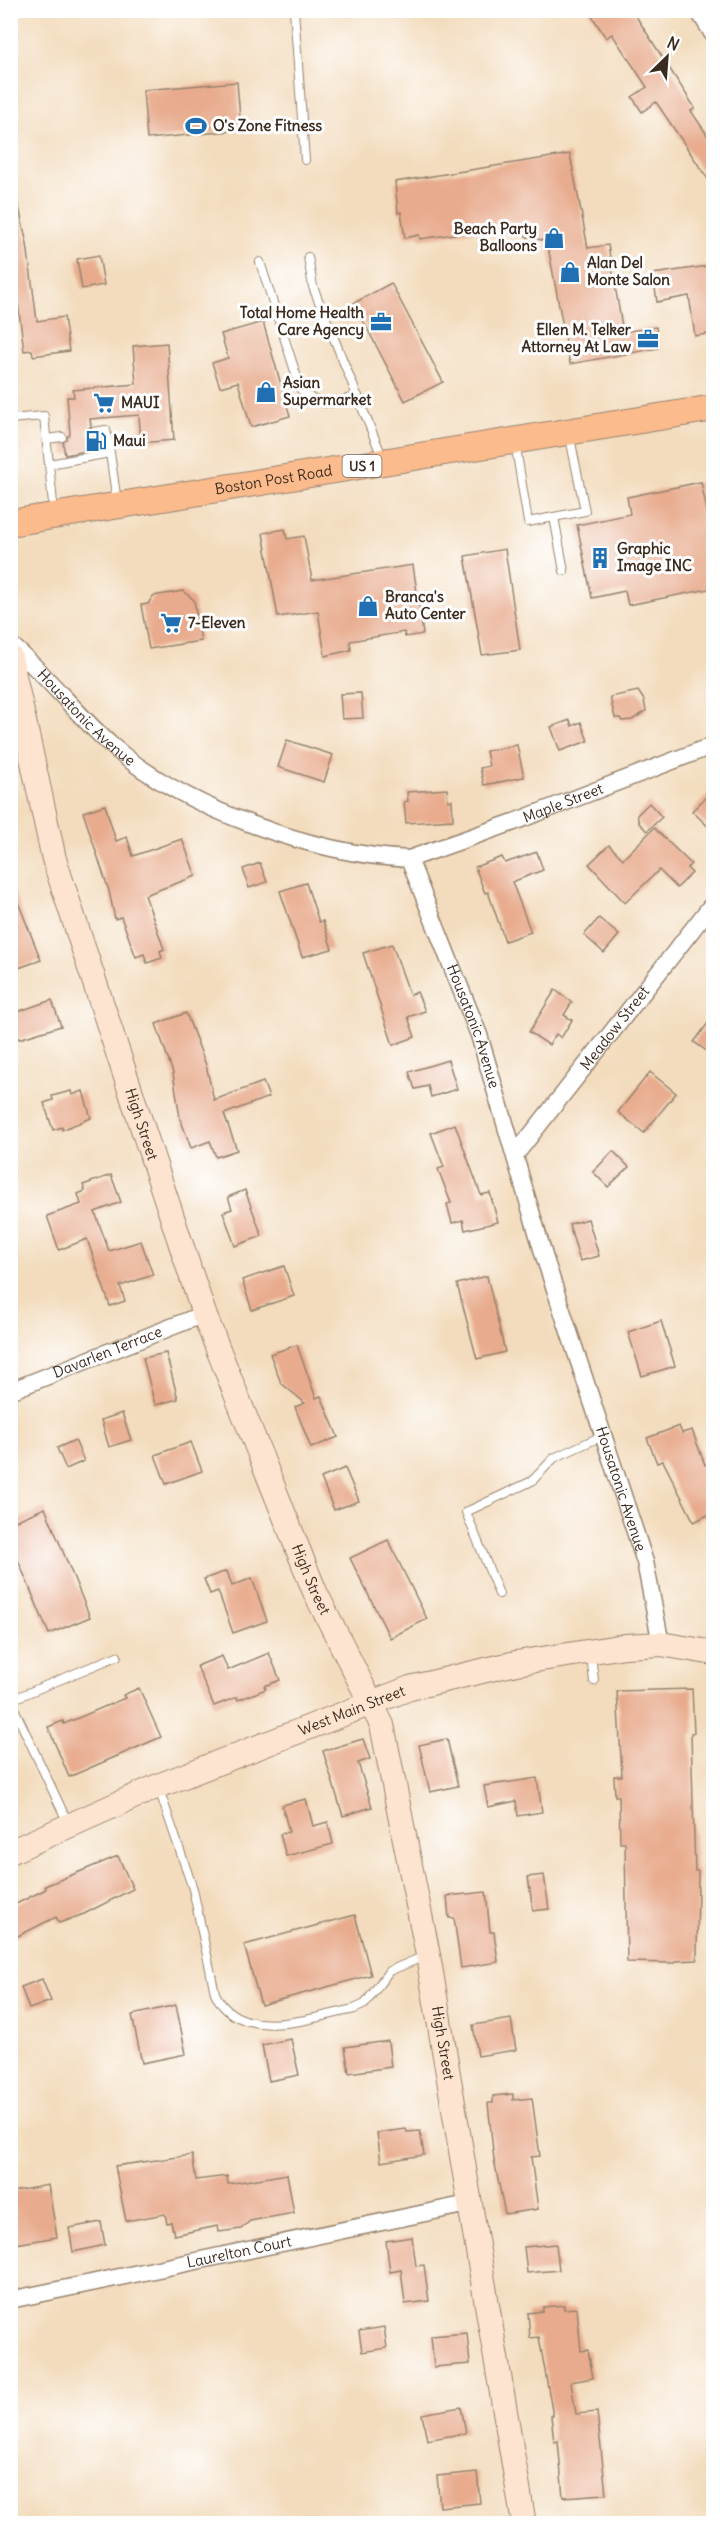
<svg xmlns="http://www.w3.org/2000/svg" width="724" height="2534" viewBox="0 0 724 2534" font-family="Delius,sans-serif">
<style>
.building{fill:#e8ab8d}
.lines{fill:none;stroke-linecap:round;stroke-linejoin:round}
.service-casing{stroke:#97836e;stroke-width:10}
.minor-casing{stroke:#97836e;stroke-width:19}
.secondary-casing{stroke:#97836e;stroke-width:26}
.primary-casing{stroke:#97836e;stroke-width:28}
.service{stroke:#fff;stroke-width:8}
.minor{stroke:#fff;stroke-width:16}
.secondary{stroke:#fde4d1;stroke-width:24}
.primary{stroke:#fbbb8d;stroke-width:26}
.labels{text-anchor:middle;stroke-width:6;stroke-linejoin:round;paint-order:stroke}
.shield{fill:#fff;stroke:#766a62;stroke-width:1.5}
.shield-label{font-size:14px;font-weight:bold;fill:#3b2a1e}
.poi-label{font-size:15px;font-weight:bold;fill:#3b2a1e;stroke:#fff;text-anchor:start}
.street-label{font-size:15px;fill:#3b2a1e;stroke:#fff}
</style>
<rect width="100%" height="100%" fill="#fff"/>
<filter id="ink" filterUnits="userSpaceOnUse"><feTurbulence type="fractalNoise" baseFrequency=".0167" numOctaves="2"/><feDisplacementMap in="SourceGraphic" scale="12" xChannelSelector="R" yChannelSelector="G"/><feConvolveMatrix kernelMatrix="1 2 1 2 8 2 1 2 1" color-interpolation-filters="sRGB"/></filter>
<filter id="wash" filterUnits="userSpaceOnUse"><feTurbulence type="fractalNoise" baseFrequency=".008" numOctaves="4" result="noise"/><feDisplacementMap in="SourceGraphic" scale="24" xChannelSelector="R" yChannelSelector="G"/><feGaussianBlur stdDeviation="1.35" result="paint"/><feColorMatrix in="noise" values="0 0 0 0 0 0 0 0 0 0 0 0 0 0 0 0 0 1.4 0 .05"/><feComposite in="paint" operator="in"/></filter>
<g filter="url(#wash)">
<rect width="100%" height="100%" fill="#f3dcbd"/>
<g id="blocks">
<g class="building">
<polygon points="588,10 632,10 695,108 691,111 714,145 714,188 656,102 642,112 632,97 647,87 612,34 606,38"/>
<polygon points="237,82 241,130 147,139 143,90"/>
<polygon points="570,154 588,248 608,245 623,332 656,327 659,348 570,364 547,241 527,237 517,225 420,239 419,235 405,238 401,212 398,213 395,182"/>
<polygon points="18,203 27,244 37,321 64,317 69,351 33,356 32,350 24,351 18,303 10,304 10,204"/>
<polygon points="99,255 104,285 82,289 77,259"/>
<polygon points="714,265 714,333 695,336 689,296 657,302 653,274"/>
<polygon points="391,283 443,382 405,401 354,303"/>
<polygon points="263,322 290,416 251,427 238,382 220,387 212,363 228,358 221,334"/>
<polygon points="167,343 174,440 141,443 139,415 90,419 91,426 86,433 94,438 96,449 65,455 63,443 70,434 67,397 74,397 73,390 136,384 133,346"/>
<polygon points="701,482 714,544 714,588 628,605 625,591 592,598 577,525 630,514 627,497"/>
<polygon points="285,529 287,539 304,536 312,580 413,565 423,634 405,637 404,632 350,641 351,650 325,656 318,611 278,617 263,533"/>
<polygon points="505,549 520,650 482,655 465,556"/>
<polygon points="183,591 194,600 201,641 149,649 141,605 148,604 153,596"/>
<polygon points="638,691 644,700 646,711 632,720 622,721 620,718 615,718 610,697"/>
<polygon points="361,693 363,718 342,719 340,694"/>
<polygon points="570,720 572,726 581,722 588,741 560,751 551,727"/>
<polygon points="287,740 333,755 324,782 278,767"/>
<polygon points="517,745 524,777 484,785 480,768 489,766 486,751"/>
<polygon points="447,789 448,801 452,800 453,820 406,823 404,802 408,801 407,792"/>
<polygon points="714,789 714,832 692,811"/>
<polygon points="649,803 662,817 647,831 639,823 637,815"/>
<polygon points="105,805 116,841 127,837 133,856 182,839 196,876 145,895 164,949 160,951 162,958 147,963 144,954 136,957 121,917 115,919 109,891 83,812"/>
<polygon points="654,828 691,864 687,868 692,873 677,888 659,870 625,903 589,864 609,845 623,859"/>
<polygon points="537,852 543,870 512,882 531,932 505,941 488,892 485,893 475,867 502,857 505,863"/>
<polygon points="260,863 267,882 249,888 243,869"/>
<polygon points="10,882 41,960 16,969 10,952"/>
<polygon points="306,883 319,922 323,921 332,949 302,957 280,891"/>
<polygon points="599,918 619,935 604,953 584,935"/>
<polygon points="392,944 410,995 417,992 425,1011 408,1017 415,1037 393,1045 363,953"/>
<polygon points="555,990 572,1002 564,1015 572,1020 561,1038 556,1034 549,1045 529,1032"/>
<polygon points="52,1000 61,1026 19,1039 11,1014"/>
<polygon points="186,1013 206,1065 214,1100 263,1082 269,1097 224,1114 237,1150 216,1157 210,1141 191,1148 180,1118 173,1073 156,1024"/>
<polygon points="714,1015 714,1056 694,1042"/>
<polygon points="448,1060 457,1089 431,1097 428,1086 415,1089 409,1072"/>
<polygon points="650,1072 676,1093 644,1133 618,1112"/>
<polygon points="71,1091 72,1095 83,1091 91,1118 62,1130 62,1127 53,1130 44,1103 53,1100 52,1096"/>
<polygon points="455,1124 481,1195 490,1193 498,1222 465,1230 463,1220 452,1223 447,1204 451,1203 438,1169 444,1167 431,1133"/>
<polygon points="613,1151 629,1167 608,1187 593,1172"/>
<polygon points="111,1175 121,1202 95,1212 109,1251 141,1241 153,1275 120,1286 125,1301 110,1306 87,1239 59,1250 47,1216 81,1204 78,1194 85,1191 83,1185"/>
<polygon points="245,1190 262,1236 235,1246 223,1212 232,1209 228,1197"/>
<polygon points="588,1219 599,1256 580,1261 569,1224"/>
<polygon points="284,1266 294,1296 252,1310 242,1280"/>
<polygon points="487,1276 505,1352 477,1359 457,1284"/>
<polygon points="661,1321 675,1366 642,1376 628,1332"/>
<polygon points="297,1345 316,1398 321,1396 338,1437 311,1448 295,1407 305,1403 281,1383 270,1354"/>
<polygon points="166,1353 178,1399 155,1405 143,1358"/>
<polygon points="122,1413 131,1440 109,1447 101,1420"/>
<polygon points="679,1426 682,1433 692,1430 705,1465 714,1461 714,1512 694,1522 663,1461 657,1463 647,1438"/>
<polygon points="75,1440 84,1461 66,1469 57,1448"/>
<polygon points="191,1442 202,1471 166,1484 155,1455"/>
<polygon points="345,1468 359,1501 334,1510 321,1478"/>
<polygon points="45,1508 90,1617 49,1634 10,1541 10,1523"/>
<polygon points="388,1540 427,1619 390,1638 350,1558"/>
<polygon points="227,1571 232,1586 252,1578 267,1621 233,1633 218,1591 210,1594 204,1579"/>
<polygon points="269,1653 280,1680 264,1686 266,1689 238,1700 237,1697 214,1706 197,1666 222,1656 228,1670"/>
<polygon points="139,1688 161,1737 69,1777 48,1727 63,1721 64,1724 125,1698 123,1695"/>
<polygon points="692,1689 694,1733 691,1733 695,1871 698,1871 697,1960 675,1961 675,1963 627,1962 625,1843 620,1843 619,1796 615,1796 614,1776 622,1776 617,1691"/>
<polygon points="363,1739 370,1759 358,1763 372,1807 343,1816 323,1751"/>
<polygon points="447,1739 458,1786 430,1792 419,1745"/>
<polygon points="537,1778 542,1812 518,1816 516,1801 488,1807 484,1786"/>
<polygon points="306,1799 313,1826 328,1822 333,1844 286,1856 280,1834 289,1832 282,1805"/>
<polygon points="118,1856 133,1889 84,1914 59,1923 56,1917 10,1940 10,1907 46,1889 45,1886"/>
<polygon points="544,1875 549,1909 533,1911 528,1877"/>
<polygon points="486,1892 490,1932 494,1932 498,1962 461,1968 454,1918 449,1918 447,1896"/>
<polygon points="355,1915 371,1975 261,2005 244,1945"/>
<polygon points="42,1979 51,2001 29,2009 21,1987"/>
<polygon points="176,2005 186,2054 142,2063 132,2015"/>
<polygon points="511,2019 516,2050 478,2056 473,2025"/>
<polygon points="291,2039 299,2075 269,2081 262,2045"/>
<polygon points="388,2041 391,2067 349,2073 345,2047"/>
<polygon points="513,2094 513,2100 532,2098 540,2156 531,2157 538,2209 505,2214 494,2160 488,2103 493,2103 493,2096"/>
<polygon points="406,2129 407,2132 420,2131 424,2155 381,2162 377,2133"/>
<polygon points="192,2155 196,2180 227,2176 228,2184 287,2174 294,2213 250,2221 241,2229 219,2232 218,2226 174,2235 171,2222 167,2223 165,2214 126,2221 115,2166"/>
<polygon points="48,2185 57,2237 10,2245 10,2192"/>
<polygon points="101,2222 105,2245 73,2252 69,2228"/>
<polygon points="412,2237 416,2266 424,2265 429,2301 405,2304 401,2270 390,2272 386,2241"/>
<polygon points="556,2244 559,2270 527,2273 524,2247"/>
<polygon points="564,2305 564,2309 577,2308 581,2351 588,2350 593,2378 571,2382 576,2414 597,2412 606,2494 563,2497 558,2441 554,2442 551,2416 553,2416 539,2337 530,2338 528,2313 543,2311 543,2307"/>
<polygon points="384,2327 387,2348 362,2352 359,2331"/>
<polygon points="467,2333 470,2364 434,2367 431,2336"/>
<polygon points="461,2407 466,2433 427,2440 422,2414"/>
<polygon points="477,2472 480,2503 440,2507 437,2476"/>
</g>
</g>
</g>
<g filter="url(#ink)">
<use href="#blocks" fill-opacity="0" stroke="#97836e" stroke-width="1.5"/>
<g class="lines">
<defs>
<g id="service">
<polyline points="294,10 305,160"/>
<polyline points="308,257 313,287 383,459"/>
<path d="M260,262L301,390C321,410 334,403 358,396"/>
<polyline points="10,419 44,416 54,513"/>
<polyline points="92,432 106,430 110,453"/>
<polyline points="47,439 62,437"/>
<polyline points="515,442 528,522 585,511 569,433"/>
<polyline points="49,464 110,453 117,502"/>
<polyline points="554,517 564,571"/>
<polyline points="499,1594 466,1512 532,1481 554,1458 604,1435"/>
<polyline points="591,1655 594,1681"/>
<polyline points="10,1700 69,1825"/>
<polyline points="11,1700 117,1656"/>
<path d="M159,1789L193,1889L215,1993C237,2044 312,2018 354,2009L365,2004L389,1971L425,1956"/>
</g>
<g id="minor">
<polyline points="698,10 714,36"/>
<path id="s1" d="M10,644C47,675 75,713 111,745C184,809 313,854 409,859L479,1035L545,1259L645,1562L661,1644"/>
<path id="s2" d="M409,859L514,822L714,745"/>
<path id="s3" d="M516,1154L714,902"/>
<path id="s4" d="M10,1391L204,1314"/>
<path id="s5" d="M10,2300L468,2204"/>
</g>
<g id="secondary">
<path id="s6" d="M10,657L54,859L204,1314L315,1592L382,1725L428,1955L524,2524"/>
<path id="s7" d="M10,1852L158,1786L410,1688L516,1663L625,1646L661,1644L714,1653"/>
</g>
<g id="primary">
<path id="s8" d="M10,523L714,408"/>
</g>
</defs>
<use href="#service" class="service-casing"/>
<use href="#minor" class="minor-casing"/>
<use href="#secondary" class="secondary-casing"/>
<use href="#primary" class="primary-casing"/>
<use href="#service" class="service"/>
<use href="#minor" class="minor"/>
<use href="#secondary" class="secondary"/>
<use href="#primary" class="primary"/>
</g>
</g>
<defs>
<symbol id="stadium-bare" viewBox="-9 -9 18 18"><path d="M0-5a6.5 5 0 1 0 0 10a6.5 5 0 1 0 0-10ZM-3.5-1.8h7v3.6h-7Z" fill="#1f6fb2" stroke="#fff" stroke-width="2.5" paint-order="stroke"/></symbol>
<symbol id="shop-bare" viewBox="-9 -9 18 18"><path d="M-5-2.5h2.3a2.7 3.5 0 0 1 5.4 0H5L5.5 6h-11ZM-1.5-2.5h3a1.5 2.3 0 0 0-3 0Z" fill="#1f6fb2" stroke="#fff" stroke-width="2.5" paint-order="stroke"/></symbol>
<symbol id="office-bare" viewBox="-9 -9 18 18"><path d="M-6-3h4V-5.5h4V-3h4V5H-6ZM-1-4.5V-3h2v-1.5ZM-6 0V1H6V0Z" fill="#1f6fb2" stroke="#fff" stroke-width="2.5" paint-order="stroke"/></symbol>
<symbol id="supermarket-bare" viewBox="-9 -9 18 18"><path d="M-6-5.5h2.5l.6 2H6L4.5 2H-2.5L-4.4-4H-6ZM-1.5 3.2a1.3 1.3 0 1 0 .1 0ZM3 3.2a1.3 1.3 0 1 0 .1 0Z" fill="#1f6fb2" stroke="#fff" stroke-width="2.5" paint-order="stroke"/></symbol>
<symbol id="fuel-bare" viewBox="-9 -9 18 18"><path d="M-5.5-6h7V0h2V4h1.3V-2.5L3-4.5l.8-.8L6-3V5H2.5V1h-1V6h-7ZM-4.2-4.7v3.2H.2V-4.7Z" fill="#1f6fb2" stroke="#fff" stroke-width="2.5" paint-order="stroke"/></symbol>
<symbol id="building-bare" viewBox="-9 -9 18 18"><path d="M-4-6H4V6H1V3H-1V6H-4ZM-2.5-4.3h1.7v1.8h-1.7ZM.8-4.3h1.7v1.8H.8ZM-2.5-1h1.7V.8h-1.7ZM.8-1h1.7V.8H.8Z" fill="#1f6fb2" stroke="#fff" stroke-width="2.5" paint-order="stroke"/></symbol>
</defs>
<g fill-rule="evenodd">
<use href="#stadium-bare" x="181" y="111" width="30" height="30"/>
<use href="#shop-bare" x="539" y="223" width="30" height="30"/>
<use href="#shop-bare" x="555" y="257" width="30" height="30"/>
<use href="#office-bare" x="366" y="307" width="30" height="30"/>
<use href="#office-bare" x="633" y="324" width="30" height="30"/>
<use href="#shop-bare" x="251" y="377" width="30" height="30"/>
<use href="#supermarket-bare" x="89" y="388" width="30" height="30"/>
<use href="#fuel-bare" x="81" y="426" width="30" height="30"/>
<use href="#building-bare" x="585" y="543" width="30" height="30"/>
<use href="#shop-bare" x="353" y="591" width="30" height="30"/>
<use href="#supermarket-bare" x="156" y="608" width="30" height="30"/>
</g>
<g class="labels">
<rect class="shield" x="342.5" y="455" width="39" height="22" rx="4.5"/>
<g class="shield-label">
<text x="362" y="471">US 1</text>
</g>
<g class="poi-label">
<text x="213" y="131">O's Zone Fitness</text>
<text x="537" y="234" text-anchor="end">Beach Party<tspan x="537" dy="17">Balloons</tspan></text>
<text x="587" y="268">Alan Del<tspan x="587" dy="17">Monte Salon</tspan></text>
<text x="364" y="318" text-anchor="end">Total Home Health<tspan x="364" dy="17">Care Agency</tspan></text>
<text x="631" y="335" text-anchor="end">Ellen M. Telker<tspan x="631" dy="17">Attorney At Law</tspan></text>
<text x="283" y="388">Asian<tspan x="283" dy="17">Supermarket</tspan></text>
<text x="121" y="408">MAUI</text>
<text x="113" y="446">Maui</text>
<text x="617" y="554">Graphic<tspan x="617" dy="17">Image INC</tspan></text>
<text x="385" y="602">Branca's<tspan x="385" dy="17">Auto Center</tspan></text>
<text x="188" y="628">7-Eleven</text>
</g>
<g class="street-label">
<text dy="5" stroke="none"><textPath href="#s8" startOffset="267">Boston Post Road</textPath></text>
<text dy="5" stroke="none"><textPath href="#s1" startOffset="106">Housatonic Avenue</textPath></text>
<text dy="5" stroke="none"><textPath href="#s2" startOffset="164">Maple Street</textPath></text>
<text dy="5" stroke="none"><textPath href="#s1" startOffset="646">Housatonic Avenue</textPath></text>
<text dy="5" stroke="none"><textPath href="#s3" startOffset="160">Meadow Street</textPath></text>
<text dy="5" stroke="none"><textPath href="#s6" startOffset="486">High Street</textPath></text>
<text dy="5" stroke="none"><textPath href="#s4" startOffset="105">Davarlen Terrace</textPath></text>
<text dy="5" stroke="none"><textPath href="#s1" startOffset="1132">Housatonic Avenue</textPath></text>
<text dy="5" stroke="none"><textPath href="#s6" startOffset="972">High Street</textPath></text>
<text dy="5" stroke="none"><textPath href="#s7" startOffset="370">West Main Street</textPath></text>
<text dy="5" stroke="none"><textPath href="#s6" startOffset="1458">High Street</textPath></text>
<text dy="5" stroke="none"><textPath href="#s5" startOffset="234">Laurelton Court</textPath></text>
</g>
</g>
<rect width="724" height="2534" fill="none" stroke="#fff" stroke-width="36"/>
<g transform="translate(667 57) rotate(25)" stroke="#ffffff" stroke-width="4.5" paint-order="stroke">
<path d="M0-4.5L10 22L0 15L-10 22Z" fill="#3b2a1e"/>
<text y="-9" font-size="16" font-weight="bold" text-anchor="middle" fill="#3b2a1e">N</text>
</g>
</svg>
